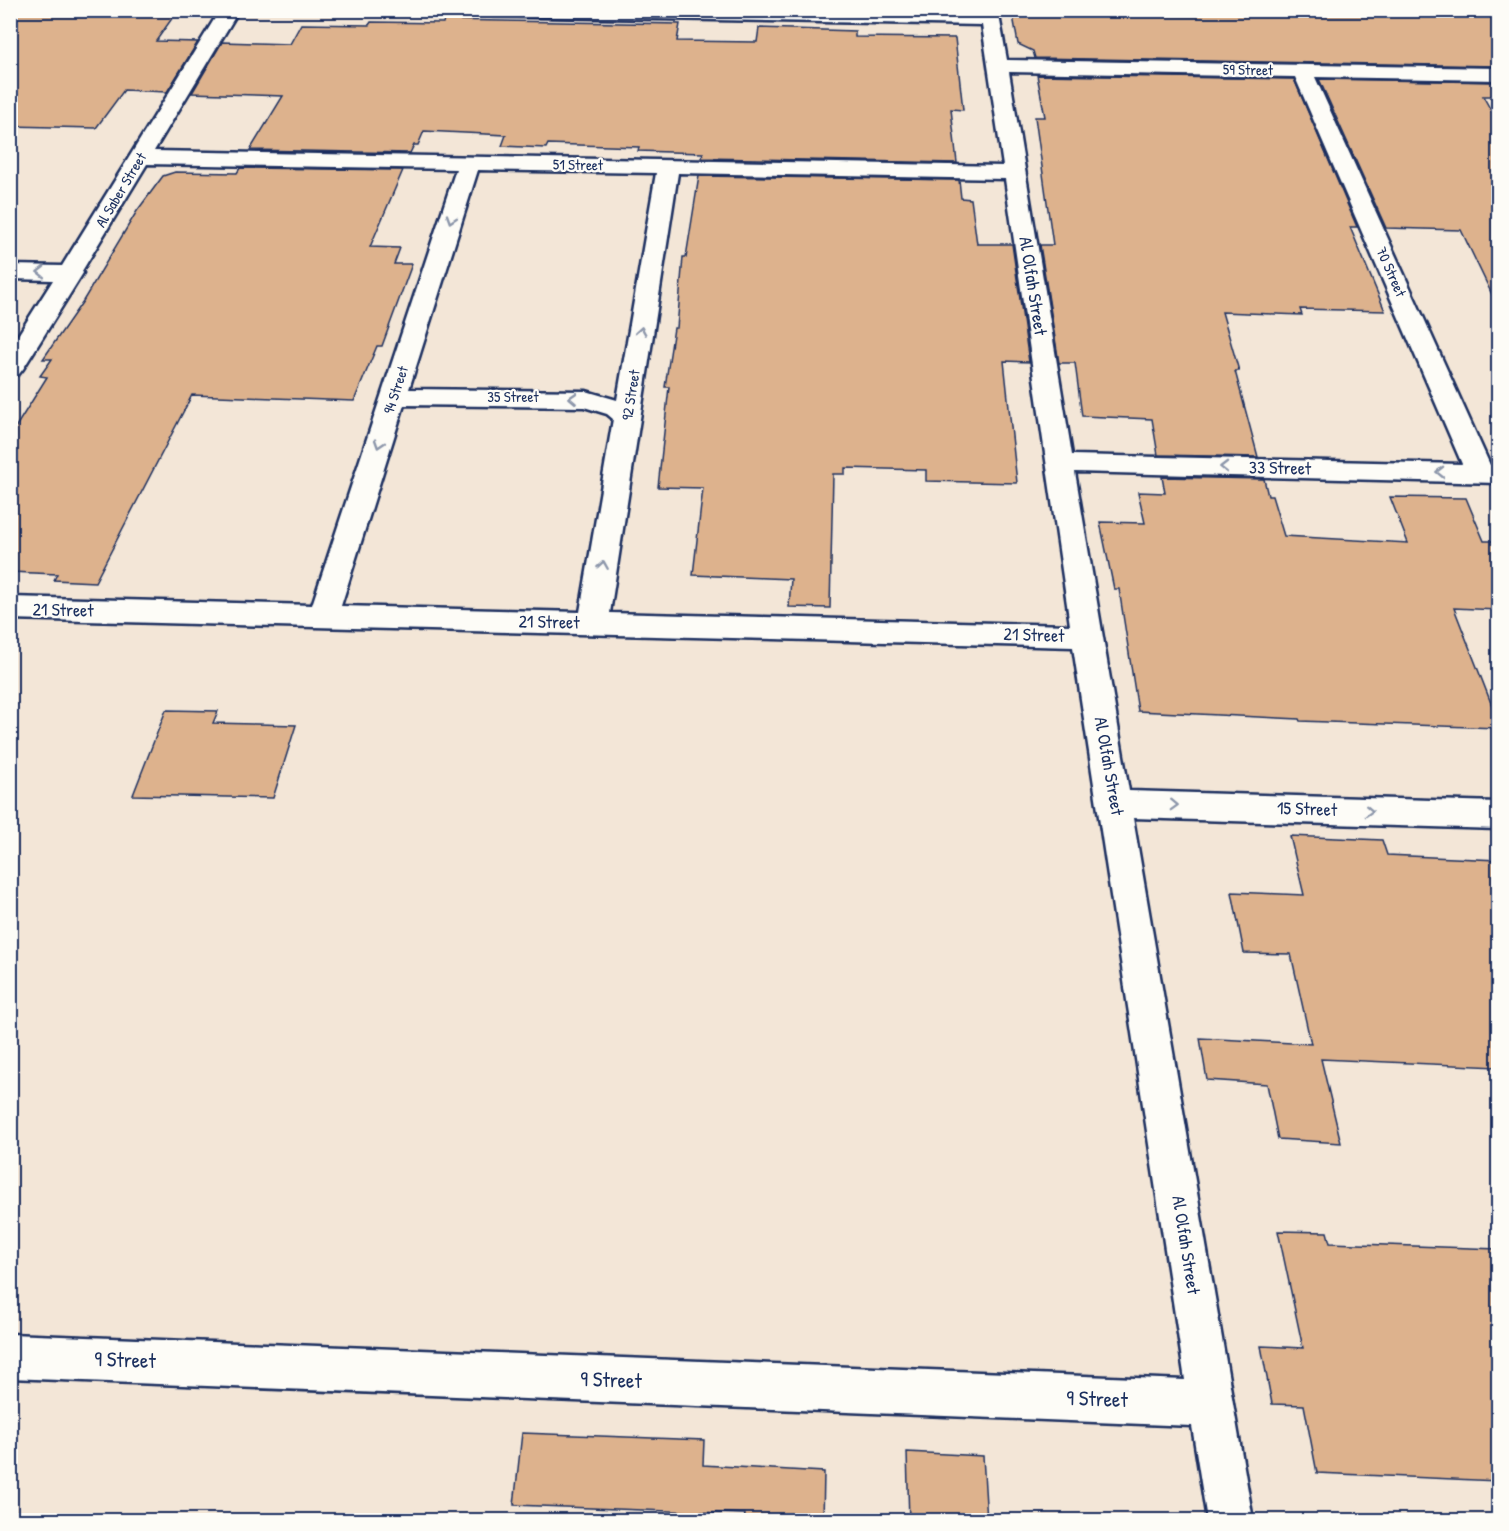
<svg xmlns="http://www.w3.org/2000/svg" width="1509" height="1531" viewBox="0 0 1509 1531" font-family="'Patrick Hand',sans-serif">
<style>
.building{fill:#ddb28d;stroke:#1b2f5e;stroke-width:1.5}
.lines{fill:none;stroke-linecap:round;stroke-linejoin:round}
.minor-casing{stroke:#1b2f5e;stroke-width:5}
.minor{fill:#fdfcf7;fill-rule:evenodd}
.oneway{stroke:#8c96aa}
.labels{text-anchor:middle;stroke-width:4.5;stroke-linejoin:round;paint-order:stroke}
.far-street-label{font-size:15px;fill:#1b2f5e;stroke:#fdfcf7}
.street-label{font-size:18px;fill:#1b2f5e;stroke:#fdfcf7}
.near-street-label{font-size:21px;fill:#1b2f5e;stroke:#fdfcf7}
</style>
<rect width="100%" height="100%" fill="#f3e6d7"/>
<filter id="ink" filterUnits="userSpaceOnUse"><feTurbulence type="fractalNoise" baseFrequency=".0167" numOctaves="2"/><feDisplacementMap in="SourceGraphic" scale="12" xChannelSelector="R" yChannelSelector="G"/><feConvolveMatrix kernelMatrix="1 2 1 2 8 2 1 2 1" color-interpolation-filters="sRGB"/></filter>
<g filter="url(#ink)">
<g class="building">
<polygon points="10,10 178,10 156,41 198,42 167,92 124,90 96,128 10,126"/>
<polygon points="1012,10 1498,10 1498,66 1035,58 1033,51 1018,44"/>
<polygon points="444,20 680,24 677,41 757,42 759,28 855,31 855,37 955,38 963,110 951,109 957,163 702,158 703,153 638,151 639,147 548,144 546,148 502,146 506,135 424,131 418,145 414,145 410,153 250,150 283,96 192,93 222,42 290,44 301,24 369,25 371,22 443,23"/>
<polygon points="1037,75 1294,79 1357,227 1350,227 1385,311 1300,309 1302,315 1222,312 1239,371 1235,371 1258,457 1158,455 1152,419 1082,416 1075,363 1059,363 1040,245 1053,245 1035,117 1045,117"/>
<polygon points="1319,79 1498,82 1498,96 1483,96 1498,123 1498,307 1461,230 1386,228"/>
<polygon points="240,168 403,170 370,247 400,248 394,264 412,264 382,346 377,346 354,401 192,395 95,582 54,580 57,574 10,572 10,436 47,377 40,376 52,359 43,359 83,301 137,211 163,176 175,172 237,173"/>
<polygon points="699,176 959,180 961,198 971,199 977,244 1012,244 1029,362 1004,361 1017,483 926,481 926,470 845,468 845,474 833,474 830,608 789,607 791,579 693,575 703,488 658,487 669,387 665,387 674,328 677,328 683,257 686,257"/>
<polygon points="1162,477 1264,479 1268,496 1272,496 1284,536 1408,543 1390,497 1466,498 1484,541 1498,541 1498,610 1454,608 1498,721 1498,728 1300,721 1299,719 1138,711 1119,589 1114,589 1100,522 1145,523 1138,492 1165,493"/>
<polygon points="166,710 218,711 213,723 296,725 273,798 133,795"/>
<polygon points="1290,836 1382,840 1387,855 1498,860 1498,1067 1321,1059 1341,1143 1278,1139 1267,1084 1207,1080 1200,1038 1311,1044 1291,954 1244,953 1232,892 1304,895"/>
<polygon points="1278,1231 1327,1232 1330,1243 1498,1249 1498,1481 1317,1473 1304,1405 1272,1404 1261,1346 1303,1348"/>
<polygon points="522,1433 704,1440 703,1465 824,1472 823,1521 744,1521 745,1514 514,1505"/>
<polygon points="907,1452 983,1456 987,1521 909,1521"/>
</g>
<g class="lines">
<defs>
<path id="minor" d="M220,10H239L154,151L1003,166L982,25L494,16L487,14L485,10H798L980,14V10H998L1007,60L1498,68V80L1315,77L1490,465H1498V483L1075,472L1129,791L1498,802V829L1133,818L1253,1520H1207L1192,1426L10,1378V1334L1185,1380L1073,647L10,619V597L312,605L456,169L147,164L82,271L83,273L23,369L19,374L10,377V348L53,280L10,279V265L62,266ZM1009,72L1295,77L1462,464L1072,455ZM478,170L656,173L617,400L586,391L409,389ZM678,173L1005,179L1070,625L610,613ZM404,405L584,407L607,414L613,419L580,612L341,606Z"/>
</defs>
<use href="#minor" class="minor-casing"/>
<use href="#minor" class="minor"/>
</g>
<defs><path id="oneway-chevron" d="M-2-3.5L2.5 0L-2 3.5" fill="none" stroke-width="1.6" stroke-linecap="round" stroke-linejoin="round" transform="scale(1.5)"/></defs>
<g class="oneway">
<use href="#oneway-chevron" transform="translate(451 219) rotate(108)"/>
<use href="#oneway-chevron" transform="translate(41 272) rotate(-179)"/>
<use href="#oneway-chevron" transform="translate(641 331) rotate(-81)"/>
<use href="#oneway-chevron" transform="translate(573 398) rotate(-177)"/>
<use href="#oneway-chevron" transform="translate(379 444) rotate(108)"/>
<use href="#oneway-chevron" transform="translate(1224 467) rotate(-179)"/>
<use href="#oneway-chevron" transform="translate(1440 472) rotate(-179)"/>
<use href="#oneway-chevron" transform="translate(603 565) rotate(-81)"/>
<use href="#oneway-chevron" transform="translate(1174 805) rotate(2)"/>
<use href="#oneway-chevron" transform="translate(1369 811) rotate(2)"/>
</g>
</g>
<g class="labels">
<g class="far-street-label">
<text transform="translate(1248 70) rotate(1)" y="5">59 Street</text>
<text transform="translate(578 165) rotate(1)" y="5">51 Street</text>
<text transform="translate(121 190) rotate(-59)" y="5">Al Saber Street</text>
<text transform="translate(1391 272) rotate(66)" y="5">70 Street</text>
<text transform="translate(396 390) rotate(-72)" y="5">94 Street</text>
<text transform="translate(631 395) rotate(-81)" y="5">92 Street</text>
<text x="513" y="402">35 Street</text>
</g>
<g class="street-label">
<text transform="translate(1033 286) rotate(81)" y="6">Al Olfah Street</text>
<text transform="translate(1280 468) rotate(1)" y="6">33 Street</text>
<text transform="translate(63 610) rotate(1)" y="6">21 Street</text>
<text transform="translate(549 622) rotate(1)" y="6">21 Street</text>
<text transform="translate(1034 635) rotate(2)" y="6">21 Street</text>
<text transform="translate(1109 766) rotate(80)" y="6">Al Olfah Street</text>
<text transform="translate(1307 809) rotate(2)" y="6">15 Street</text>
<text transform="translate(1186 1245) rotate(81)" y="6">Al Olfah Street</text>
</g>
<g class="near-street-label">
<text transform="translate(125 1360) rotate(2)" y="7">9 Street</text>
<text transform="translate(611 1380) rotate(2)" y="7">9 Street</text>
<text transform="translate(1097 1399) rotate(2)" y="7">9 Street</text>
</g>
</g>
<rect width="1509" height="1531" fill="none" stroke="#fdfcf7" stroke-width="36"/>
<rect x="18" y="18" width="1473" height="1495" fill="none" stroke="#1b2f5e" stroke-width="2" filter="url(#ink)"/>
</svg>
